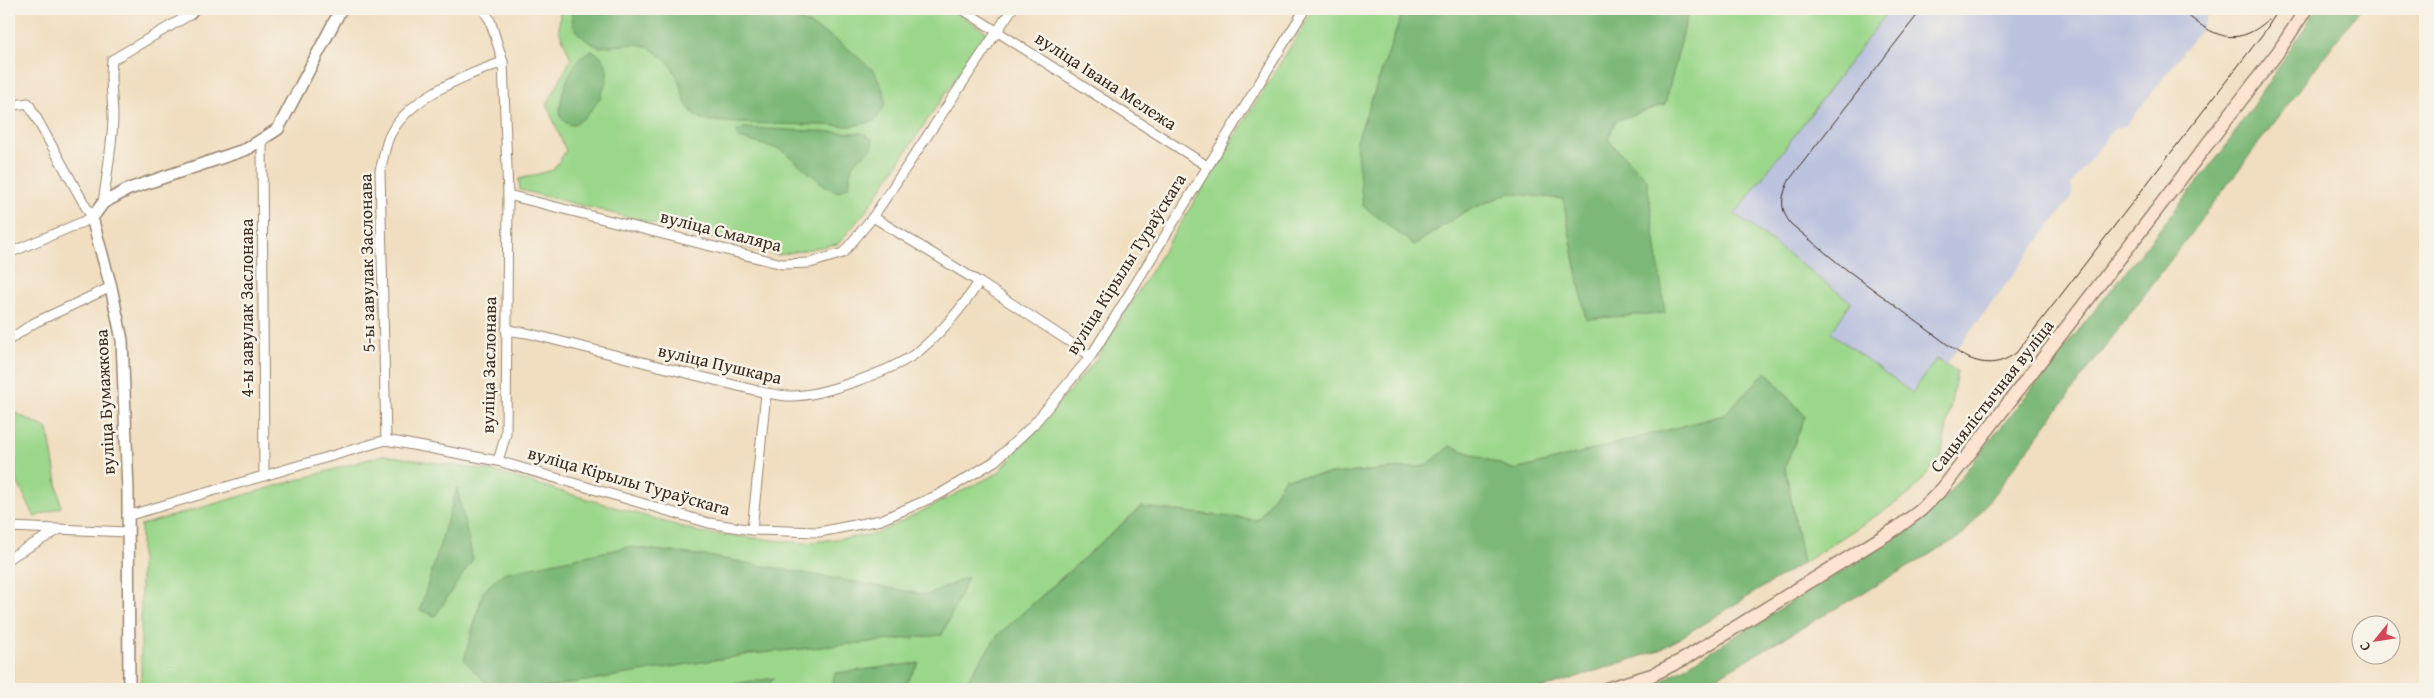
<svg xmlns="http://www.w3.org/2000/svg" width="2434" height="698" viewBox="0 0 2434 698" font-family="'Gentium Book Plus',serif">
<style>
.industrial{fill:#bcc3de}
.green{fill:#9bd78b;stroke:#6b8054}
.forest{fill:#7cb877;stroke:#5c714a}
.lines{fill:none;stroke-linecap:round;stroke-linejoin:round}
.minor-casing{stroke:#96846f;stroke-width:11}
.tertiary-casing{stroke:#96846f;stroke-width:14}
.secondary-casing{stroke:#96846f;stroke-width:15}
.minor{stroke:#fff;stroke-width:9}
.tertiary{stroke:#fff;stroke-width:11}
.secondary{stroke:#fde4d1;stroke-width:12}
.tram{stroke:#3b2a1e;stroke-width:1}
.labels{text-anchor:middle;stroke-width:5;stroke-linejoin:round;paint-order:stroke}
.street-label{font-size:18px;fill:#3b2a1e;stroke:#f7f3e8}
</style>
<rect width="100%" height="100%" fill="#f7f3e8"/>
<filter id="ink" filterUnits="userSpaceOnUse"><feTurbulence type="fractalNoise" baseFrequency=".02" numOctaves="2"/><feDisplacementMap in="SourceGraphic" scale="10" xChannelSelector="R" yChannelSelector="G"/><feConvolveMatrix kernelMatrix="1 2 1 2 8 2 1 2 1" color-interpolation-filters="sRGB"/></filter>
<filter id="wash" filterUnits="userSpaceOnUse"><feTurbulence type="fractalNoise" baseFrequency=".0096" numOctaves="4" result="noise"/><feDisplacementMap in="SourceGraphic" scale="20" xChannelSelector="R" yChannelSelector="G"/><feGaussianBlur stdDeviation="1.12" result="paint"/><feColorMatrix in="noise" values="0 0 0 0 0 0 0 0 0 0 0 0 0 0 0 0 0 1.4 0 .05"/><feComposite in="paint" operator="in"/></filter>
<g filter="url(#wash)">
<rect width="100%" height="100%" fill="#f1dec0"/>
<polygon class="industrial" points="1890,9 2211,9 2202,27 2145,102 2126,125 2114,129 2071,184 2073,195 1946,364 1936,359 1912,393 1830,332 1851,303 1735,214"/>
<g class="green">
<polygon points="560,9 950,9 987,32 866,211 838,244 778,255 520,190 519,179 553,170 566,151 547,105 571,59 559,30"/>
<polygon points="1314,9 1404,9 1356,143 1414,245 1464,212 1509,193 1563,199 1586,319 1647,181 1608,140 1615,121 1665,104 1689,9 1890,9 1735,214 1851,302 1831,333 1912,393 1936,359 1957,371 1941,457 1911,493 1803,563 1785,467 1805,416 1766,372 1724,415 1516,470 1450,446 1427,466 1285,478 1258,520 1141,507 998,635 961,689 141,689 141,525 383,455 492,471 703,533 804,543 876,534 998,473 1095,361"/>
<polygon points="9,410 48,429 61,507 35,517 9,465"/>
</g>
<g class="forest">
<polygon points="571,9 780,9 832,37 850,50 875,72 885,95 885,105 875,121 853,126 736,123 704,120 694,114 686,104 678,78 671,66 659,54 646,46 636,44 599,47 589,42 579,34 573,25"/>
<polygon points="1404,9 1689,9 1665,104 1615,121 1608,140 1647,180 1665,313 1586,319 1563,199 1509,193 1464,212 1414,245 1363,206 1356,143"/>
<polygon points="2317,9 2360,9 1963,535 1696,689 1642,689 1654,686 1915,526 1949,492 2224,149"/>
<path d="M592,51C627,63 593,123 569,125L561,118C556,101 573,54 592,51Z"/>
<path d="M744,128L862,133L872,139L873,146C868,156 853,157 851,170C849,175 851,181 849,186L838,192L824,185L782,150L739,138L737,131Z"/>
<polygon points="1766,372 1805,416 1785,467 1803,563 1660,650 1540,689 961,689 998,635 1141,507 1258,520 1285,478 1426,466 1450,446 1516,470 1724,415"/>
<polygon points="457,488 473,559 435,616 420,610"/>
<polygon points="628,547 707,556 928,595 968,577 942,635 751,654 536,689 487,684 464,660 483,592 503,573"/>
<polygon points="919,663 902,689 831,689 835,673"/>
<polygon points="775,678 764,689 697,689"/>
</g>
</g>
<g filter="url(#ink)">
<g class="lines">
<defs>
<g id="minor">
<polyline points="483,9 490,20 503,62 508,195 506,434 498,461"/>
<polyline points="962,9 1207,166"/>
<polyline points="9,106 28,103 92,218 9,253"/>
<polyline points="262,140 264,476"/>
<polyline points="508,195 782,264 810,263 843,253 873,217 1012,9"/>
<path d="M103,203C107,174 112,147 113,118C113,99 109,79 112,60L191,14L195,9"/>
<polyline points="873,217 979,282 1091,356"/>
<path d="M506,330L527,333L766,393C774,394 782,396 789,396C820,397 895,370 919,351C943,331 962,308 979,282"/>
<polyline points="9,340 34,323 111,287"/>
<path d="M386,440L380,170C384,159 385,143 391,133C411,96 466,75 503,62"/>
<polyline points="127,516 386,440 498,461 709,523 752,530 819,532 881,520 940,494 995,461 1033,425 1091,356 1305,9"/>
<polyline points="9,527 128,532"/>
<polyline points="752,530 766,393"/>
<polyline points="9,558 60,529"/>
</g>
<polyline id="tertiary" points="129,689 128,491 122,340 111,287 92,218 103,203 129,189 247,149 278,129 341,9"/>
<polyline id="secondary" points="1606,689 1652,675 1684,659 1897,528 1921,510 1943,488 2278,52 2306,9"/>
</defs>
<use href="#minor" class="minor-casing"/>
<use href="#tertiary" class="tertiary-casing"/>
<use href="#secondary" class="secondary-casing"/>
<use href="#minor" class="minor"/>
<use href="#tertiary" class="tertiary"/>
<use href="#secondary" class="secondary"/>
<g class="tram">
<path d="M1922,9L1790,179C1781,196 1779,209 1791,224L1839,264L1959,353C1979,365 1997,367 2016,353L2265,31L2279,9"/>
<path d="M2180,9C2210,34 2234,51 2268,20"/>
</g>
</g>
</g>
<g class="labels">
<g class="street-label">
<text transform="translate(1106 81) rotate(33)" y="6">вуліца Івана Мележа</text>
<text transform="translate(721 231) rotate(14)" y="6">вуліца Смаляра</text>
<text transform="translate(367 263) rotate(-91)" y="6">5-ы завулак Заслонава</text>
<text transform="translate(1126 264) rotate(-58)" y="6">вуліца Кірылы Тураўскага</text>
<text transform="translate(247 308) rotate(-90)" y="6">4-ы завулак Заслонава</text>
<text transform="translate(720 364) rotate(13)" y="6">вуліца Пушкара</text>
<text transform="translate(489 365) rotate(-89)" y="6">вуліца Заслонава</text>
<text transform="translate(1992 396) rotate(-52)" y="6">Сацыялістычная вуліца</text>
<text transform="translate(105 402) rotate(-93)" y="6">вуліца Бумажкова</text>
<text transform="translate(629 481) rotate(16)" y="6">вуліца Кірылы Тураўскага</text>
</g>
</g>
<rect width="2434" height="698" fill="none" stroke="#f7f3e8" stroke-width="30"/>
<g transform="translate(2376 640) rotate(240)"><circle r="24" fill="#f7f3e8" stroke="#aca397"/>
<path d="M0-4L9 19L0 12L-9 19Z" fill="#d1495b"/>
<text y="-8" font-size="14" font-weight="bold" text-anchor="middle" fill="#3b2a1e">С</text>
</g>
</svg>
